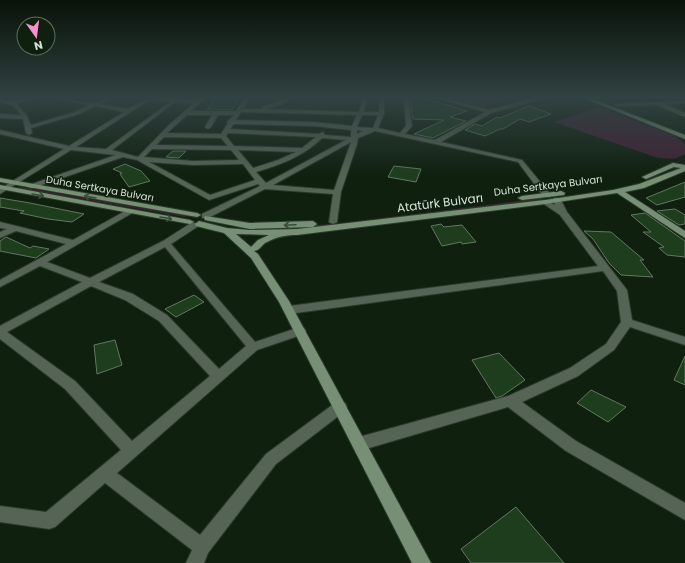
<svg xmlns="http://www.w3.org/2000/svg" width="685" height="563" viewBox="0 0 685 563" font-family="Poppins,sans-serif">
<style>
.green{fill:#412135}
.building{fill:#1d3d1d;stroke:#637762}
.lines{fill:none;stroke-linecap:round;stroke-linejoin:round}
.street-casing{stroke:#2b3b2b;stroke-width:2}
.secondary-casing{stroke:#2b3b2b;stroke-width:2}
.street{fill:#556455;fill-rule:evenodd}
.secondary{fill:#778f75;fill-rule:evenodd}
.oneway{stroke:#394c38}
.labels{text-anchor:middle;stroke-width:3;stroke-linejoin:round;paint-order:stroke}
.far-street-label{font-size:10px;fill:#d6e1d6;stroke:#0f200f}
.street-label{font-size:12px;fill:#d6e1d6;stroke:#0f200f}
</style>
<rect width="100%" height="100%" fill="#0f200f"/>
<g class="green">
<polygon points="445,98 523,98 493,104 482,108"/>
<polygon points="600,107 675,136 685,144 685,154 674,159 658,158 554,122"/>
<polygon points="21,187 186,216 185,217 19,188"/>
<polygon points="541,198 543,200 339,226 253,231 251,228 338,224"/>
</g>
<g class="building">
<polygon points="215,98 239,98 232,110 207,110"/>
<polygon points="418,98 423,98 467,111 450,117 466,121 433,138 414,134 444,120 413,119 410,101"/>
<polygon points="529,106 551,114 529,122 520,119 503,129 500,129 485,136 465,130 475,124 482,126 497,117 500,118"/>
<polygon points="173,151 186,151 179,158 166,157"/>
<polygon points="125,164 141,171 150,181 129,187 120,174 122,173 113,169"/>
<polygon points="394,166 421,169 416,182 388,177"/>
<polygon points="685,182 685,197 657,205 646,198"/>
<polygon points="0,198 30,203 84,214 72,222 48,219 20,213 24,211 0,207"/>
<polygon points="675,209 685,215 685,224 679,225 657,211"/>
<polygon points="645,213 685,241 685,257 667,255 659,248 664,247 643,232 651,232 631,215"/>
<polygon points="441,224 444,227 462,225 476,242 462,244 461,242 442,246 431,226"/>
<polygon points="584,231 611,232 644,260 640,260 653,277 621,275 609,263 593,239"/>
<polygon points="6,237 30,248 33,246 49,249 36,258 0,251 0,241"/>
<polygon points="194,295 204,302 176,317 165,309"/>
<polygon points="115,340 122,365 97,374 94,345"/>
<polygon points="499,353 525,380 502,396 496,398 472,360"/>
<polygon points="685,356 685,385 674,380"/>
<polygon points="591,390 626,407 608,422 577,403"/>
<polygon points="516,507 564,563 471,563 461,549"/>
</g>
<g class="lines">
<defs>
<g id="street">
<path d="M29,98H39L16,103L27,116L31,125L75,112L89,105L56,98C68,98 83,104 93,103C100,103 104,98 111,98L100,104L128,109L149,98L197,100L200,98H205L191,111H236L245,98H249L243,109H262V107C272,104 283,98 292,98L281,105L265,109L359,112L363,98H367L364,112H379L380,98H384V114L378,128L400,133L406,126L404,98H408L412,126L405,134L435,140L485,112L436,98H443L489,110L518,102L536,98H545L491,113L441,142L522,160L551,195L550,197H544L518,162L375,131L358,138L357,144L341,192L337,222L333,224L329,222L333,194L265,189L208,218H202V214L260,186L258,184L209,200L137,160L123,157L33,188H30L26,186L116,155L71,150L0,194V189L64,149L0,134V130L69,146L124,112L95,106L79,114L31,128L32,133L29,135L26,133L23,119L0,118V114L21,115L14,106L0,102V99L10,101ZM151,100L170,102L106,149L76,147L143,104ZM175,102L194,103L170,124L138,157L112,150ZM241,112L357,115L352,126L314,122L236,120ZM187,115H212L205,127L208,129L211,127L218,115H234L227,122L228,123L221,134L167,133ZM362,115H378L373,128L357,127ZM234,124L314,126L351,130V137L325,135L323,132L319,134L230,129ZM357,130L363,131L357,134ZM228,133L316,137L302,148L234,146L226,136ZM164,137L221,138L228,146L156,145ZM322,138L346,140L266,183L256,172C280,165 304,156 322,138ZM351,142L334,190L273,185ZM152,149L231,150L239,160L193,161L144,157ZM238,150L296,152L278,160L253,168ZM149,162L193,165L243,164L255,180L210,195Z"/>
<polygon points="685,101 685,103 664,104 685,113 685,117 657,105 615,106 613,105 615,104"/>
<polygon points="554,198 560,198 567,212 627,290 632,320 685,337 685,345 630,327 614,350 578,376 522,402 576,441 685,503 685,520 566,451 508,407 359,451 354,449 352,444 354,439 359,437 508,396 570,368 606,344 621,322 617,291 603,271 289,314 285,313 284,310 285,307 289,306 598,266 560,215 541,202 545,200 555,205 553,200"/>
<path d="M127,210H130L134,212L47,262L90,278L163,241L191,223H197L198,225L197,227L171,244L255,342L300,327L304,328L306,331L304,334L257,350L117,473L200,535L266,454L335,403L340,401L345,403L347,407L345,411L276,464L208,553L204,563H186L192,550L105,483L55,527L49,529L0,522V506L46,512L121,450L65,389L0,339V326L82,282L40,266L0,287V280L66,244L16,231L0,238V232L7,229L0,228V222L73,240ZM165,247L246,346L219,369L167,315L133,294L99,282ZM91,286L125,300L159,321L210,376L132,441L75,381L7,332Z"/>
</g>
<g id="secondary">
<polygon points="584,98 590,98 685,135 685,139"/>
<path d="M673,163L685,165V171L644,188L625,192L685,231V238L617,193L545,204L297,235C285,235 276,237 265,243C261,246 260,250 254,251L258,254L289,301L431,563H412L279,302L251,258L224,233L196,226L195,224L199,221L227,228L249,230L297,229L545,200L613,190L639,184L681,168L674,167L646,179L642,177ZM236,234L269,235L258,240L251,247Z"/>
<polygon points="0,178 197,213 201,215 197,217 0,182"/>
<polygon points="0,185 190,220 194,222 190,224 0,189"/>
<polygon points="561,191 565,193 564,195 522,200 518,198 522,196"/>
<polygon points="205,216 250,223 313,221 317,224 313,227 250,229 205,220 204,218"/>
</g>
</defs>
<use href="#street" class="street-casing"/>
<use href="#secondary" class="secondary-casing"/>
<use href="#street" class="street"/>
<use href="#secondary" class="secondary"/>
</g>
<defs><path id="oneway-shaft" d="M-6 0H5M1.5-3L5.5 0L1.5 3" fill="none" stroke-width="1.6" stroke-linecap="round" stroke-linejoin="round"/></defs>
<g class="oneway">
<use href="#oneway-shaft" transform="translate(38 195) rotate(10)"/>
<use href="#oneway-shaft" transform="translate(90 197) rotate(-170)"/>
<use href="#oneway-shaft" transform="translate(166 218) rotate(10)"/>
<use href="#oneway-shaft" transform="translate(290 225) rotate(177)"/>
</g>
<linearGradient id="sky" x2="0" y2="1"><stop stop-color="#081208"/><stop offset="0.55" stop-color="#314242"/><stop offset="1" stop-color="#314242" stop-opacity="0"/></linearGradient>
<rect width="685" height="177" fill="url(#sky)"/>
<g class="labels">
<g class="far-street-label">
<text transform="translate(548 185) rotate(-7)" y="4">Duha Sertkaya Bulvarı</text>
<text transform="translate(100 188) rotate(10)" y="4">Duha Sertkaya Bulvarı</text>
</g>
<g class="street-label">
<text transform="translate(440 203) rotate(-7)" y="4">Atatürk Bulvarı</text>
</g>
</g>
<g transform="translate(36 36) rotate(166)"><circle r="19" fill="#0f200f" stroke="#5f6d5f"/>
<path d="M0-3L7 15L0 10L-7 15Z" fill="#f690cf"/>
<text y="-6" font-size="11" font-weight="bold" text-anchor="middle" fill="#d6e1d6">N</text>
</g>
</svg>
